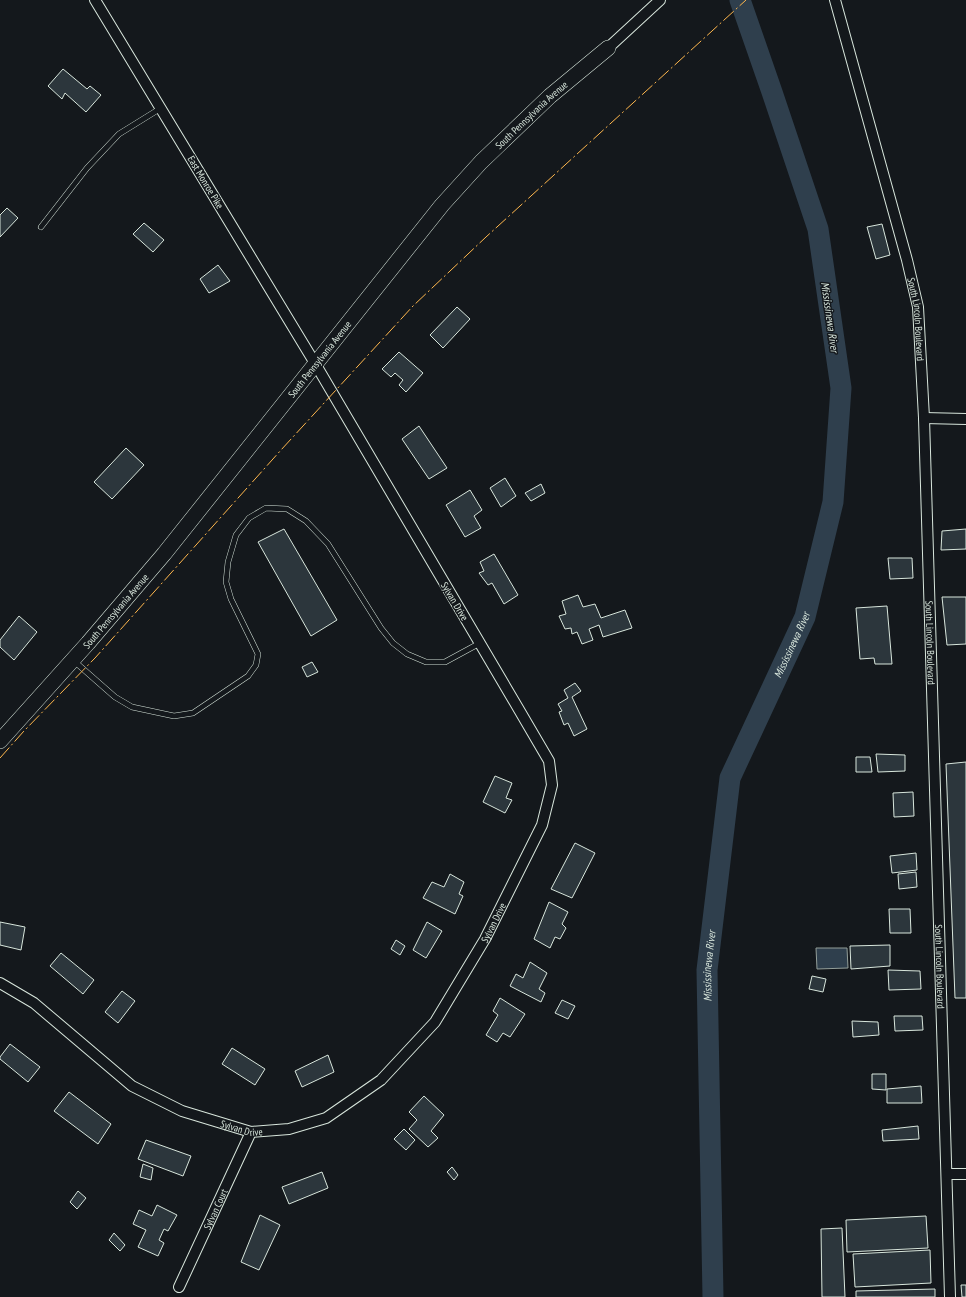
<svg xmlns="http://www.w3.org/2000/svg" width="966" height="1297" viewBox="0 0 966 1297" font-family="'PT Sans Narrow',sans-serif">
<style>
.water{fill:#2f3f4d;stroke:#939e99}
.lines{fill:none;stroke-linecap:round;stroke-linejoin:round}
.river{stroke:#2f3f4d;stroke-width:21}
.building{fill:#2c363c;stroke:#d8e6dc}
.lane-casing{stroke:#d8e6dc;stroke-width:6}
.street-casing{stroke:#d8e6dc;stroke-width:12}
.secondary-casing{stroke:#d8e6dc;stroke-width:16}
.lane{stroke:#14181c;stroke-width:5}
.street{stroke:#14181c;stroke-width:10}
.secondary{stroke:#14181c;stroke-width:15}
.power{stroke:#ffb74d;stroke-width:1;stroke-dasharray:14 3 2 3;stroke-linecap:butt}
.labels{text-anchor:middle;stroke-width:3;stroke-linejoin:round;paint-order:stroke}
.street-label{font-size:10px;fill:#d8e6dc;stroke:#14181c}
.water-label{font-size:11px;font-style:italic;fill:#d8e6dc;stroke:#14181c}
</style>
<rect width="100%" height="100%" fill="#14181c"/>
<polygon class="water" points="816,948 847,948 848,968 817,969"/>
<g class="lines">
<path class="river" id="s1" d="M713,1297L707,970L730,778L805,617L833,502L841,388L818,229L772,92L740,0"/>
</g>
<g class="building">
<polygon points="63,69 87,89 90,86 101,95 86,112 65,93 62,99 48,86"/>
<polygon points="7,208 18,218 0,237 0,215"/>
<polygon points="144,223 164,240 153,252 133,234"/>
<polygon points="882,224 890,255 876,259 867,227"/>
<polygon points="218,265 230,281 209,293 200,279"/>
<polygon points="457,307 470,319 443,348 430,335"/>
<polygon points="399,352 423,373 406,392 399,385 403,380 395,373 391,377 382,369"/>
<polygon points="419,426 447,468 429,479 402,439"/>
<polygon points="126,448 144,465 112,499 94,482"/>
<polygon points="505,478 516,496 501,507 490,488"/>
<polygon points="541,484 545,493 531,501 525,493"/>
<polygon points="470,490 482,510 474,516 481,528 465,537 446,505"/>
<polygon points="284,529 337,620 311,636 258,542"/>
<polygon points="966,529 966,549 941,550 942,531"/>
<polygon points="494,554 518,595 504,604 492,583 488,585 479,573 484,571 480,562"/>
<polygon points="888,558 912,558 913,578 890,579"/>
<polygon points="578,595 583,607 595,604 601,618 625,610 632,628 603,637 599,625 589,629 593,640 582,644 577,632 572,634 571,628 565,629 559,616 566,614 562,601"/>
<polygon points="942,597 966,597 966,644 947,645"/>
<polygon points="887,606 892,664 875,664 874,658 860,659 856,608"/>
<polygon points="19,616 37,632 14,660 0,647 0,640"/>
<polygon points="312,662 318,672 307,677 302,667"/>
<polygon points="575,683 581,691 572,697 587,729 574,736 568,723 564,725 559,712 562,711 558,704 568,698 564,690"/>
<polygon points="876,754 905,755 905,771 878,772"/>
<polygon points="856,757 870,757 872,772 856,772"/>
<polygon points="966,762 966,998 955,998 946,764"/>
<polygon points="495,776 512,783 506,798 512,800 505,813 483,802"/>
<polygon points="913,792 914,816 894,817 893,793"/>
<polygon points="575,843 595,853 572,898 551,889"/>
<polygon points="916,853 917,870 892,873 890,856"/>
<polygon points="916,872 917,887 899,889 898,874"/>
<polygon points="450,874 464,882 459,894 463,896 455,914 423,898 432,882 444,887"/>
<polygon points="549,902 568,912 562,924 566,928 560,939 555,937 550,948 534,939"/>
<polygon points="889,909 910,909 911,933 890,933"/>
<polygon points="0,922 25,927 21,950 0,945"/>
<polygon points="427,922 442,931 426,958 413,950"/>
<polygon points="396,940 405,946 400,955 391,949"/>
<polygon points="890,945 890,966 851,969 850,946"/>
<polygon points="61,953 94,980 83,994 50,966"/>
<polygon points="530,962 547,973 539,989 545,993 541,1002 510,986 516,974 523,978"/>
<polygon points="888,970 920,971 921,989 889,990"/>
<polygon points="812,976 826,979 823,992 809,989"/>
<polygon points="122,991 135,1001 118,1023 105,1012"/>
<polygon points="500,998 525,1014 510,1037 503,1033 497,1042 486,1035 498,1015 493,1011"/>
<polygon points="562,1000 575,1006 568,1019 555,1013"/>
<polygon points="894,1016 922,1016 923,1030 895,1031"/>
<polygon points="852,1021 878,1022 879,1035 853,1037"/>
<polygon points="10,1044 40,1067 28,1082 0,1059 0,1057"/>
<polygon points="232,1048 265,1069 255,1085 222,1064"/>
<polygon points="328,1055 334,1072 302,1087 295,1071"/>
<polygon points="872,1074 886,1074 886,1090 872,1089"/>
<polygon points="921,1086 922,1103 887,1103 887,1089"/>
<polygon points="69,1092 111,1124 98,1144 54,1111"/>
<polygon points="424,1096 444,1115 431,1131 438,1138 428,1147 409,1129 417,1120 409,1112"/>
<polygon points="918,1126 919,1139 883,1141 882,1130"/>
<polygon points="404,1129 415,1140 406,1150 394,1139"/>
<polygon points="146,1140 191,1156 183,1176 138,1159"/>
<polygon points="143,1164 153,1168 151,1180 140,1177"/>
<polygon points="452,1167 458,1175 454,1180 447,1172"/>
<polygon points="322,1172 328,1188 289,1204 282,1187"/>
<polygon points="78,1191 86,1198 77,1209 70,1202"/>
<polygon points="157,1205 177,1215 168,1231 164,1229 159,1240 164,1243 158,1256 138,1247 146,1230 133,1224 139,1210 152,1216"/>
<polygon points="260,1215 280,1225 259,1270 241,1262"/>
<polygon points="926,1216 928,1248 847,1252 846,1220"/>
<polygon points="842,1228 845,1297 822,1297 821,1229"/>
<polygon points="114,1233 125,1245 120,1251 109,1240"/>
<polygon points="930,1250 931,1283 855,1287 853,1254"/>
<polygon points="961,1285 966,1285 966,1297 962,1297"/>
<polygon points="935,1289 935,1297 856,1297 856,1291"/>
</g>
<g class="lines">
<defs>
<g id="lane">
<polyline points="41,227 87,168 119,134 161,108"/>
<polyline points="74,661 115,697 132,707 174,716 193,713 248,676 256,665 258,654 231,599 226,582 228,562 236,535 249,518 266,508 287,509 306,521 328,544 381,628 393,643 407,654 426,662 445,662 480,643"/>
</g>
<g id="street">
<path id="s2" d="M835,0L907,260L918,307L924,418L950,1297"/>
<polyline points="608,48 660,0"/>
<polyline points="924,418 966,419"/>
<path id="s3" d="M0,983L34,1003L132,1086L182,1111L251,1132L289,1129L326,1118L381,1080L435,1022L485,939L542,825L552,785L549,761L518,708L316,365L95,0"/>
<polyline points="947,1174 966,1174"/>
<path id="s4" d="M179,1287L251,1132"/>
</g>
<g id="secondary">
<path id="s5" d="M0,741L88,643L164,554L442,205L481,162L550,96L608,48"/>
</g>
</defs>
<use href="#lane" class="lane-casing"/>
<use href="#street" class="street-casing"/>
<use href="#secondary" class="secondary-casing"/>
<use href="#lane" class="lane"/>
<use href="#street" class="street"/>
<use href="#secondary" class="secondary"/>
<polyline class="power" points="0,758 24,731 95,658 281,450 413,306 486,237 746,0"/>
</g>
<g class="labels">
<g class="street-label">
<text dy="4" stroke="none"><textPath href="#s5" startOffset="822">South Pennsylvania Avenue</textPath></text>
<text transform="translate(206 182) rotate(59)" y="4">East Monroe Pike</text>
<text dy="4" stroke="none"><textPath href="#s2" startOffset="330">South Lincoln Boulevard</textPath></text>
<text dy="4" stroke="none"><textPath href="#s5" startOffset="498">South Pennsylvania Avenue</textPath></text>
<text transform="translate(455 601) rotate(59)" y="4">Sylvan Drive</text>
<text dy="4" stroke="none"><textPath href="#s5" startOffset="174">South Pennsylvania Avenue</textPath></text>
<text dy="4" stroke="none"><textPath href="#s2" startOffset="654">South Lincoln Boulevard</textPath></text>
<text dy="4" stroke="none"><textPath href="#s3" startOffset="634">Sylvan Drive</textPath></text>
<text dy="4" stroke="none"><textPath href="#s2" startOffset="978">South Lincoln Boulevard</textPath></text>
<text dy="4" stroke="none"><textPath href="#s3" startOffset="286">Sylvan Drive</textPath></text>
<text dy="4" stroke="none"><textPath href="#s4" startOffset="86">Sylvan Court</textPath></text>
</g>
<g class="water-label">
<text transform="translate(830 317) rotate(82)" y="4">Mississinewa River</text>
<text dy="4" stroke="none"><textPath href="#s1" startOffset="667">Mississinewa River</textPath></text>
<text dy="4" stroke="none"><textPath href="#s1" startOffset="331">Mississinewa River</textPath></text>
</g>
</g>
</svg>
